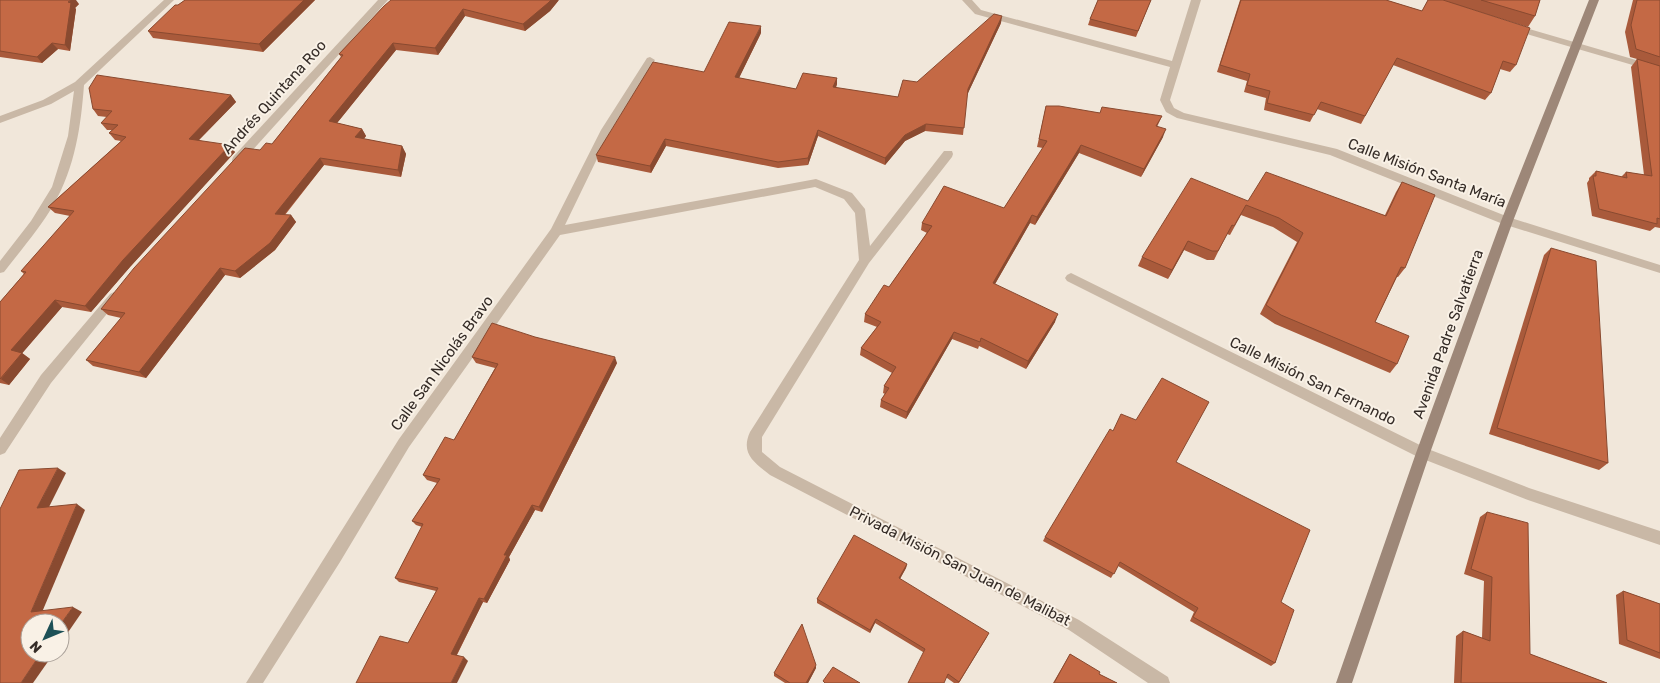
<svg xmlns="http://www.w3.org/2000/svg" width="1660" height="683" viewBox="0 0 1660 683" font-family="Rubik,sans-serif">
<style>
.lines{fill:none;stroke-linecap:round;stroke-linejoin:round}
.street{fill:#c9b8a6;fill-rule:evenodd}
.secondary{fill:#9d8778;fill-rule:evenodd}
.wall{fill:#a95a3b}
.shaded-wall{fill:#894a30}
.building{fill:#c46945;stroke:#894a30}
.labels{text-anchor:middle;stroke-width:4;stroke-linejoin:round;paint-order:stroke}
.street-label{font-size:15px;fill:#352c27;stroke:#f9f1e6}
</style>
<rect width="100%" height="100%" fill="#f1e7da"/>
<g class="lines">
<g class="street">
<path d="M164,0H174L84,85C81,126 75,167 54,204C40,228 21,250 4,272L0,273V261L31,221L52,187L68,136L74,91L51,104L0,123V116L43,100L75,82Z"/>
<polygon points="378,0 388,0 241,163 233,163 232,160 233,157"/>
<polygon points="962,0 972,0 981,10 1172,61 1191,0 1201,0 1170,100 1174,108 1184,113 1337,149 1511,218 1660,265 1660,273 1503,224 1330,155 1177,118 1166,112 1160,100 1170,67 975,14"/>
<polygon points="1512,24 1660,67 1660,73 1509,29 1507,27"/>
<path d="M650,57L655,60L611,130L565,225L816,179L852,193L865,209L870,246L944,151H952L953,154L952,157L869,263L762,437V452L780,467L1079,620L1168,677L1170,683H1148L1069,630L770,475C755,463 740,454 750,432L859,260L855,213L844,199L815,187L560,235L409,447L340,562L263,683H246L399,439L551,229L601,130L647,58Z"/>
<polygon points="1071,273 1428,449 1529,488 1660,531 1660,545 1528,500 1418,457 1067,281 1065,278 1067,275"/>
<polygon points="114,292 118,294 120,297 118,300 51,383 5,453 0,455 0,438 41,375 110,294"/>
</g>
<polygon class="secondary" points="1589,0 1599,0 1513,221 1430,453 1352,683 1336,683 1416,453 1501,221"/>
</g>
<g class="wall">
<polygon points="0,0 79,4 75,8 76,9 70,51 58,49 42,63 0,57"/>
<polygon points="185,0 315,0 263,52 153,38 148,31 178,5"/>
<polygon points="1098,0 1151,0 1136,37 1088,25 1090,19"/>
<polygon points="1240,0 1386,0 1422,11 1428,0 1540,0 1535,16 1528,27 1454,4 1516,65 1510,72 1500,69 1491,93 1485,100 1393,65 1361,124 1317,109 1310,122 1264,110 1266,98 1244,92 1247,81 1217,72"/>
<polygon points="1633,0 1660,0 1660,228 1655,227 1650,231 1592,216 1587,183 1589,180 1589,178 1596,171 1621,177 1626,172 1644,175 1631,67 1637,59 1644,61 1630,57 1625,32"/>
<polygon points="558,1 550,11 525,31 465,16 438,55 396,50 337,123 362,129 366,136 364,139 402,146 406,154 401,177 324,165 285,215 291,215 296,222 275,250 240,278 225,275 146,378 93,366 86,360 121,318 108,315 101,309 260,150 272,144 341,57 339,54 384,6"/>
<polygon points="1001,23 967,95 963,135 925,131 905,141 885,165 818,136 808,165 778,168 666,146 651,173 598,162 596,155 704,72 761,33 739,78 796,89 837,78 837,84 836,88 898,97 917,82"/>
<polygon points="231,95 236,102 199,140 235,152 130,267 91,312 62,307 22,353 30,359 9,385 0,383 0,302 24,274 21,271 70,216 55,213 48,207 121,141 115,140 109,133 112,130 107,130 101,123 107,117 98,116 93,109"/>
<polygon points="1046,106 1100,113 1162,116 1157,127 1163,137 1141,177 1079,153 1035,225 1030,223 995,284 1055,322 1026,369 979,346 978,349 952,339 906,419 880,407 881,400 885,394 883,393 884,386 892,373 860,355 861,348 877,327 864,322 865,314 889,287 927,233 921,230 922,223 1004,208 1043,148 1037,147"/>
<polygon points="1402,182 1405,268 1398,277 1397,277 1375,322 1397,364 1390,373 1275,324 1260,314 1297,242 1273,227 1241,215 1230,235 1227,234 1214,260 1207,260 1184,250 1168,279 1138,266 1142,257 1248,201 1385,215 1396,192"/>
<polygon points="1551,248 1608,463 1599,470 1489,434 1544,255"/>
<polygon points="535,337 617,363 542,512 535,510 509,557 510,560 487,603 483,602 457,655 468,661 408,643 436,591 399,582 395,578 422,527 416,525 412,521 437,483 427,480 423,475 454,440 495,368 476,363 472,357"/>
<polygon points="1136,420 1176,462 1281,602 1275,663 1271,666 1190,621 1194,612 1118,566 1111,578 1043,541 1045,537 1113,431"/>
<polygon points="1487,512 1530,654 1607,683 1454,683 1456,636 1463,631 1482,638 1484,581 1464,574 1480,517"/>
<polygon points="907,564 906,568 900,579 987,637 959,683 954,683 947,678 923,652 875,623 870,633 817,603 817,599"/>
<polygon points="1623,591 1660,604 1660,659 1619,644 1616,595"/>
<polygon points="1070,654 1099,674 1117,683 1053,683"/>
<polygon points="816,668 808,683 785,683 774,676 774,673"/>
</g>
<g class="shaded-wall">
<polygon points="71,0 76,0 79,4 75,8 76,9 70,51 65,45 68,2"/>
<polygon points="304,0 315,0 263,52 259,44"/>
<polygon points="551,0 559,0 550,11 525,31 523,24"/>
<polygon points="463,9 465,16 438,55 435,48"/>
<polygon points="1002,16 1001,23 967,95 968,89"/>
<polygon points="761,26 761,33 736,84 735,77"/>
<polygon points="52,43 58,49 42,63 37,57"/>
<polygon points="393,43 396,50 333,128 329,121"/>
<polygon points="837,78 837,84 833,94 833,87"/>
<polygon points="231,95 236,102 194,145 189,139"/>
<polygon points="926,124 925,131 905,141 885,165 885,158 905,135"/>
<polygon points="362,129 366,136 359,144 355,137"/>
<polygon points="1166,129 1163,137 1141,177 1144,169"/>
<polygon points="818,130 818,136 808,165 808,158"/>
<polygon points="665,139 666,146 651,173 650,166"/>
<polygon points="230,145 235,152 130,267 91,312 85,306 123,260"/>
<polygon points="1081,145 1079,153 1035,225 1037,217"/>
<polygon points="402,146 406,154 401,177 398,170"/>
<polygon points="320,158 324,165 279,221 275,214"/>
<polygon points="291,215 296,222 275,250 240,278 235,271"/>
<polygon points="1032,215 1030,223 991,291 993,283"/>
<polygon points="1188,241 1184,250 1168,279 1172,270"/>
<polygon points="220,268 225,275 146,378 139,372"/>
<polygon points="55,300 62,307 19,357 11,350"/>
<polygon points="1058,314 1055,322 1026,369 1028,361"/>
<polygon points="954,332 952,339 906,419 907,412"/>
<polygon points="22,353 30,359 9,385 1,379"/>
<polygon points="615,357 617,363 542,512 539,507"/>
<polygon points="58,468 66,473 46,513 37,508"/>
<polygon points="77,504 85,510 40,617 31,612"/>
<polygon points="532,505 535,510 509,557 510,560 487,603 484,599 504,555"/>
<polygon points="907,564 906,568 898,582 899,578"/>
<polygon points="479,598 483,602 455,658 451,654"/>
<polygon points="73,607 82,612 60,644 60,625"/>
<polygon points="876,619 875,623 870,633 870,630"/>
<polygon points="41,653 54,653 33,683 21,683"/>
<polygon points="464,657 468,661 457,683 451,683"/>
<polygon points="816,665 816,668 808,683 806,683"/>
</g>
<g class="building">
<polygon points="0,0 71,0 68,2 71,3 65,45 52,43 37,57 0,51"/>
<polygon points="185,0 304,0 259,44 148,31 175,5 178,5"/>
<polygon points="391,0 551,0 548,3 523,24 463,9 435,48 393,43 329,121 362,129 355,137 402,146 398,170 320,158 275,214 291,215 270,243 235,271 220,268 139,372 86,360 125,313 101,309 134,268 245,148 260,150 266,143 272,144 343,55 339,54 384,6"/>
<polygon points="1098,0 1151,0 1138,31 1090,19"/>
<polygon points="1241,0 1386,0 1422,11 1428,0 1443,0 1530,28 1516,65 1503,61 1491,93 1397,58 1365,116 1321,102 1314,115 1267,103 1270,91 1247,85 1250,74 1220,65"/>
<polygon points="1481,0 1540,0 1535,16"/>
<polygon points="1637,0 1660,0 1660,57 1636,49 1631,25"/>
<polygon points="994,14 1002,16 968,89 964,128 926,124 905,135 885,158 818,130 808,158 778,162 665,139 650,166 596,155 653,62 704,72 729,22 761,26 735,77 796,89 803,73 837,78 833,87 898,97 903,80 917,82"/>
<polygon points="1637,59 1660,66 1660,219 1657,218 1657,224 1599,209 1593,176 1596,176 1596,171 1627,178 1626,172 1652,176"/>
<polygon points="97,75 231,95 189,139 230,145 123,260 85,306 55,300 11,350 22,353 0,379 0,302 26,272 21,271 74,211 48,207 126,137 109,133 118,125 101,123 112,111 93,109 89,88"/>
<polygon points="1046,106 1059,106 1100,113 1102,107 1162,116 1156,126 1166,129 1144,169 1081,145 1037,217 1032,215 993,283 1058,314 1028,361 981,338 980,342 954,332 907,412 881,400 889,388 884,386 896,367 861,348 881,322 865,314 884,285 889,287 932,226 922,223 944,186 1004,208 1047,141 1039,139"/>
<polygon points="1266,172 1386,216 1402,182 1435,195 1405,268 1401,267 1375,322 1409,336 1397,364 1281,315 1266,305 1303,233 1279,218 1246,205 1234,226 1232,225 1218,251 1212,251 1188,241 1172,270 1142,257 1191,178 1248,201"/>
<polygon points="1551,248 1596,261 1608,463 1497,428"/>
<polygon points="492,323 535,337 615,357 539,507 532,505 504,555 507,555 484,599 479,598 451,654 464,657 451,683 356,683 380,636 408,643 438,588 395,578 423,524 412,521 440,479 423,475 445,437 454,440 498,364 472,357"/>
<polygon points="1162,378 1209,402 1176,462 1310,530 1281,602 1294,610 1275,663 1193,617 1198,608 1120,562 1114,574 1045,537 1110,429 1113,431 1121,414 1136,420"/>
<polygon points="58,468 37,508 77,504 31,612 73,607 60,625 60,623 30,623 30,653 41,653 21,683 0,683 0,509 19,470"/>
<polygon points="1487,512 1528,523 1530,654 1607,683 1461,683 1463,631 1490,641 1492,577 1471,569"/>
<polygon points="854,535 907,564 899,578 989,633 959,682 948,674 944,683 908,683 925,649 876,619 870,630 817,599"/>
<polygon points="1623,591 1660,604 1660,653 1627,640"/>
<polygon points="802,624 816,665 806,683 790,683 774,673"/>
<polygon points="1070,654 1100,672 1099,674 1117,683 1054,683"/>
<polygon points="833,667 860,683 825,683 823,681"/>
</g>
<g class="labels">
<g class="street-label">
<text transform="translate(274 97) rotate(-48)" y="5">Andrés Quintana Roo</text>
<text transform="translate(1427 173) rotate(21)" y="5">Calle Misión Santa María</text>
<text transform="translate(1448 334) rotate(-70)" y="5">Avenida Padre Salvatierra</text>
<text transform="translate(442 363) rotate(-54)" y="5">Calle San Nicolás Bravo</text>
<text transform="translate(1313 381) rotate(26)" y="5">Calle Misión San Fernando</text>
<text transform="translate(960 566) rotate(27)" y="5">Privada Misión San Juan de Malibat</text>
</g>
</g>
<g transform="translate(45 638) rotate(226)"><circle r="24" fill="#f9f1e6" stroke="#aba29a"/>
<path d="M0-4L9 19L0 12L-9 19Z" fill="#1d5056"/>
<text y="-8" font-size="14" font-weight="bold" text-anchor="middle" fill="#352c27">N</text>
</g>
</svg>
